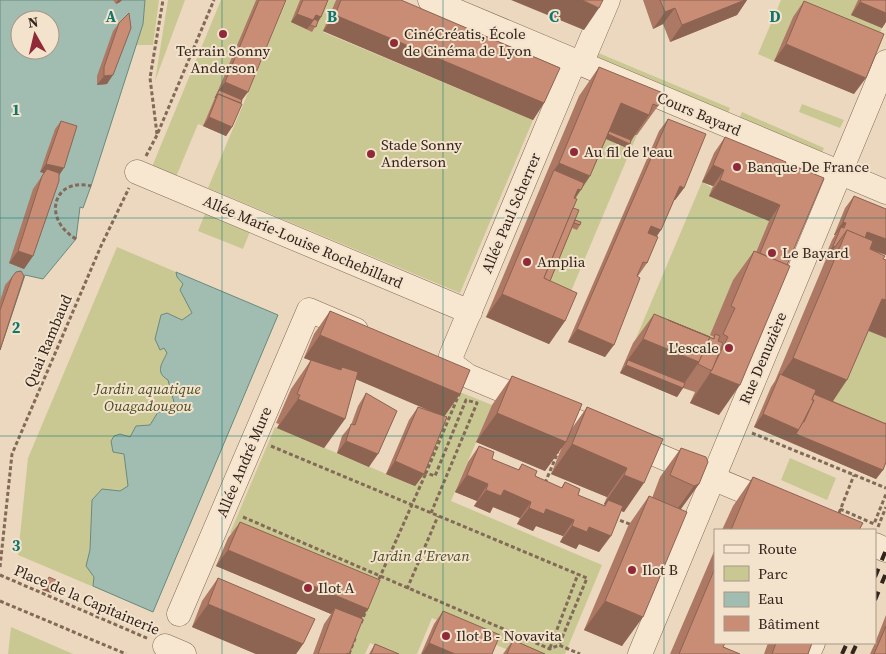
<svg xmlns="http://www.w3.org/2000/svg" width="886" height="654" viewBox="0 0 886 654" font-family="'Source Serif 4',serif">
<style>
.green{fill:#c9c893}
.water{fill:#a1bdb1;stroke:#698a7e;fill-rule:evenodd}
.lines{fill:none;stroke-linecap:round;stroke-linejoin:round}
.minor-casing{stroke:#836958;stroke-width:25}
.path{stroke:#836958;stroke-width:3;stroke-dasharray:4 2.5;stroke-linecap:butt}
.minor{stroke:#f7e7d1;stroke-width:24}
.rail{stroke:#33241c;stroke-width:4;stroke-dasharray:9 9;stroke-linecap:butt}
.wall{fill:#ad7965}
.shaded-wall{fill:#8d6352}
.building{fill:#c98d75;stroke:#8d6352}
.grid{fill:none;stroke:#0f766e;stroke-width:1;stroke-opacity:0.55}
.poi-dot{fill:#902a38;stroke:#f3e3cd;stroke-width:2}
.labels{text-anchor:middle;stroke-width:4;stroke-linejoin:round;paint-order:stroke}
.poi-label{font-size:15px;fill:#33241c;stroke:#f3e3cd;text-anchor:start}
.street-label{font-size:15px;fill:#33241c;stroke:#f3e3cd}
.park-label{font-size:15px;font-style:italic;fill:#4a4f23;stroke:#f3e3cd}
.grid-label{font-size:16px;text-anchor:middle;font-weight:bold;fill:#0f766e;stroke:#f3e3cd;stroke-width:4;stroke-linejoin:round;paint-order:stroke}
</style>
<rect width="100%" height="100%" fill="#ecd8be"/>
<g class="green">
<polygon points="145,0 159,0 153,45 136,45 143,24"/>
<polygon points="168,0 185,0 155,81"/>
<polygon points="221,0 256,0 203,126 198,124 173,184 149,174"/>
<polygon points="287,0 336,0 323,32 533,120 460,293 208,188"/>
<polygon points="781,0 858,0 882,28 873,50 793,17 774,61 758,54"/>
<polygon points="596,52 730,108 727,116 593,60"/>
<polygon points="802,104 844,120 840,128 799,112"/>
<polygon points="742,112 824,148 821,155 738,121"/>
<polygon points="633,134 637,135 561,315 538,302 564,215 599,136 627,148"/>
<polygon points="702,182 769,221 742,284 711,335 715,337 704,359 634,343"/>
<polygon points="208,206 253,224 243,249 198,231"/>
<polygon points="117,247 278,315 153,612 18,555 28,458"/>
<polygon points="861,328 886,338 886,422 881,433 827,410"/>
<polygon points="455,390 492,405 451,501 602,565 565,654 518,654 432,618 417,654 395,654 370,643 365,654 344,654 370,592 230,533 275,427 415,486"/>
<polygon points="790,458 836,478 827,500 781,480"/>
<polygon points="11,627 73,654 8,654"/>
</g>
<g class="water">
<path d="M0,0H145L143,24L91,186L83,208L80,207L76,239L43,279L25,275L0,350ZM20,20H50V50H20Z"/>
<path d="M176,272L278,315L153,612L93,586L94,577L86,566L90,550L92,500L102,489L120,491L128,486L124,454L113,452L111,441L114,436L120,434L130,437L136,426L150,425L158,412H167L175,406L168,380C154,372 163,362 167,353L164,348L160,350L155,339L161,315L167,313L182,320L192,313L180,290L183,284L177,277Z"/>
</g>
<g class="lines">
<defs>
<g id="minor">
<polyline points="430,0 886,192"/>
<polyline points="581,64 608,0"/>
<polyline points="137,172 470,312"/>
<polyline points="453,365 468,376 772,503"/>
<polyline points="453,365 451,356 574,62"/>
<polyline points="875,545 886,550"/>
<polyline points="179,614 309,310 356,330"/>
<polyline points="165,646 184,654"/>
<polyline points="640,654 886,62"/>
<polyline points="808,654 813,643"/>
</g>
</defs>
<use href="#minor" class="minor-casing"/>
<g class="path">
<polyline points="157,134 150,78 163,0"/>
<polyline points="146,156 157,135 214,0"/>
<path d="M76,239C41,218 54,177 91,186"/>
<polyline points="752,433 886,488"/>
<polyline points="271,446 587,578 559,645"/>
<polyline points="545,483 558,452"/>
<polyline points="840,509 874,524 886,494"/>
<polyline points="431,513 477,403 466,400 435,476 426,473 460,392"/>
<polyline points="839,513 854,475"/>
<polyline points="243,517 550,649 559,645 580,654"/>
<polyline points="614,518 632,525"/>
<polyline points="878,527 886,507"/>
<polyline points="0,567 12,454 101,246 129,188"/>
<polyline points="0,575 149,639"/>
<polyline points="379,579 426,473"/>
<polyline points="407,589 438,516"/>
<polyline points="0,601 126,654"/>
<polyline points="361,623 367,608"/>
<polyline points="550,648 578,574"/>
<polyline points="349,654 356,636"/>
</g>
<use href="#minor" class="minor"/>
<g class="rail">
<polyline points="875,577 886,550"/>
<polyline points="875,600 886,573"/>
<polyline points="842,654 847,643"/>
<polyline points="852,654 857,643"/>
</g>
</g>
<g class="wall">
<polygon points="113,0 122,0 120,2 116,4"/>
<polygon points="256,0 286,0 242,100 232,127 226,136 203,126"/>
<polygon points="300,0 328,0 321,17 312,32 291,22"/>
<polygon points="336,0 401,0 544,103 533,120 323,31"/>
<polygon points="643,0 747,0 737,15 670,42 663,24 653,29"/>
<polygon points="858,0 886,0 886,22 882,28 851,15"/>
<polygon points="804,1 854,94 774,61 793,17"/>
<polygon points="119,23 107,84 97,85 97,76 113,31"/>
<polygon points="599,67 658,106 637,135 635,135 627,148 606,139 590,176 575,199 573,208 575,220 580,225 577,230 572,228 550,281 565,321 549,344 486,317 579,96"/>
<polygon points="668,119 684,188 675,200 674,200 657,236 647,263 638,276 637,276 605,357 568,342 659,131"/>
<polygon points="61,121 59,176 33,256 24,269 9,263 33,189 44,173 40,172 55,129"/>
<polygon points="725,137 793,171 797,167 719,415 690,403 695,392 683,388 677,397 620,373 633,343 654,314 713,338 714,337 710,335 733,280 754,251 756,252 769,221 709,196 713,186 702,182 714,153"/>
<polygon points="854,196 886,209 886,255 870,249 883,259 868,331 833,401 885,423 886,422 886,462 883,470 876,479 754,427 771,387 775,381 826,259 824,259 832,240 835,235 834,235 845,208"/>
<polygon points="12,277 0,350 0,301 5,285"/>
<polygon points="330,311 460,394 444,416 424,474 415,486 386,474 409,420 418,407 439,414 356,379 345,419 324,448 277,428 279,424 276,423 291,389 311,360 304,358 314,334"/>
<polygon points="512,376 570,431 587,407 663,439 624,512 621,511 599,552 579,544 576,549 560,542 563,536 536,526 533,531 517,524 520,518 493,507 490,513 474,506 477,501 455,492 468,462 479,446 492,459 518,470 522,464 535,476 561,488 565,482 578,495 604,506 605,505 604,504 607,497 551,474 562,447 545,471 476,442 492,405"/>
<polygon points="366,393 369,467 337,453 342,436 351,425 358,406"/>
<polygon points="681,448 699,484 680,510 622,646 584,630 628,526 649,496 652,498 660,477"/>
<polygon points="753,477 859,530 722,530 733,506"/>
<polygon points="240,522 361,618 349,654 313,654 324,624 331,614 216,566 228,538"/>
<polygon points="715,549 715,643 740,654 670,654"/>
<polygon points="218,578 303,644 296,654 256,654 192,627 202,601"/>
<polygon points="443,611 492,654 421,654 434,624"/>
<polygon points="886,615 886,654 870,654 875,643"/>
<polygon points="513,640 545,654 503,654"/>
<polygon points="768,643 812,643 808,654 764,654"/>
<polygon points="375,644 399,654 369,654"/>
</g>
<g class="shaded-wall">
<polygon points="118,0 122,0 120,2 116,4"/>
<polygon points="511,0 582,0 599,8 584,30"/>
<polygon points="745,0 747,0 737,15 670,42 682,25"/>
<polygon points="860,2 886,13 886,22 882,28 851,15"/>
<polygon points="675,8 663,24 653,29 665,12"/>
<polygon points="297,14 316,15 321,17 315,26 311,24 307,29 291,22"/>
<polygon points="335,15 544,103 533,120 323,31"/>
<polygon points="786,44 866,78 854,94 774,61"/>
<polygon points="113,75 107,84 97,85 104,76"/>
<polygon points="225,82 248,92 239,104 219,90"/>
<polygon points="621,103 649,115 629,143 630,144 627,148 599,136"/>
<polygon points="209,117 232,127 226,136 203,126"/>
<polygon points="559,163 590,176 565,213 554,170"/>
<polygon points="46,164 64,168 58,177 40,172"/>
<polygon points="713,165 724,170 713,186 702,182"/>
<polygon points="720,180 780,205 769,221 709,196"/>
<polygon points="680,186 684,188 675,200 671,199"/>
<polygon points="843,222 846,223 837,236 841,227 835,235 834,235"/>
<polygon points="651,226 661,230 652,243 642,239"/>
<polygon points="867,232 886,239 886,255 858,245"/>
<polygon points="833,246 835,247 826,259 824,259"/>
<polygon points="18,251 33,256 24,269 9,263"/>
<polygon points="502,294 565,321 549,344 486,317"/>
<polygon points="882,299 886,300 886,338 861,328"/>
<polygon points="577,329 614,345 605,357 568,342"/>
<polygon points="320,335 460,394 444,417 339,372 342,367 338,372 304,358"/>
<polygon points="643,339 699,362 681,388 683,388 677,397 620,373 626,365 628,360 622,368"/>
<polygon points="793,358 847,380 827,410 777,381"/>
<polygon points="710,373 740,385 719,415 690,403"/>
<polygon points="298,399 345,419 324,448 277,428"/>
<polygon points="497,413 566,442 545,471 476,442"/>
<polygon points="763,414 799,430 790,442 754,427"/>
<polygon points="796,434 883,470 876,479 790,442"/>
<polygon points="346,441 378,454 369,467 337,453"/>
<polygon points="572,444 627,468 607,497 551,474"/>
<polygon points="395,461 424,474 415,486 386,474"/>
<polygon points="467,475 488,484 477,501 455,492"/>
<polygon points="624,475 644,483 624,512 606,505 608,500 605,505 604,504"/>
<polygon points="699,484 678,513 673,515 694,486"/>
<polygon points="486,490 504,490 531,502 520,518 493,507 490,513 474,506"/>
<polygon points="529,508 546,509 574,520 563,536 536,526 533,531 517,524"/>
<polygon points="572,526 589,527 611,536 599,552 579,544 576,549 560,542"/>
<polygon points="228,550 368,609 357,625 335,608 331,614 216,566"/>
<polygon points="45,585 54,589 51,593 42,590"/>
<polygon points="605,601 643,617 622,646 584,630"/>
<polygon points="208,604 303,644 296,654 256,654 192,627"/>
<polygon points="429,643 455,654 422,654"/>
</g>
<g class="building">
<polygon points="259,0 286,0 248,92 225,82"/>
<polygon points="303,0 328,0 321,17 316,15 313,20 297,14"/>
<polygon points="341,0 401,0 560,68 544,103 335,15"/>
<polygon points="582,0 603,0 599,8"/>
<polygon points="660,0 745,0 682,25 675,8 665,12"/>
<polygon points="861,0 886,0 886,13 860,2"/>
<polygon points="804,1 884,34 866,78 786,44"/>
<polygon points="129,13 131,28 113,75 104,76 104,67 119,23"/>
<polygon points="314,19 318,21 316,27 310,25"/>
<polygon points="599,67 663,93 658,106 653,104 649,115 621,103 590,176 559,163"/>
<polygon points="219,90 242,100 241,103 218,94 215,98"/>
<polygon points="218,94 242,104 232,127 209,117"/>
<polygon points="668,119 706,134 684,188 680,186 661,230 651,226 648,233 658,237 647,263 643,262 637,276 640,278 614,345 577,329"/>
<polygon points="61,121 77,126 64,168 46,164"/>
<polygon points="609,131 631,140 630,144 608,134"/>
<polygon points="725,137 786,162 784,167 794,172 797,167 824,178 787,265 760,253 780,205 720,180 724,170 713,165"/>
<polygon points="47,169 59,173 59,181 33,256 18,251 42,176"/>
<polygon points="554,170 584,183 581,190 578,189 574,198 577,199 544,278 577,293 565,321 502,294"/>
<polygon points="854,196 886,209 886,239 867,232 865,238 847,230 835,247 833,246 841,227 844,228 846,223 843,222"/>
<polygon points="573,208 579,210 550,281 544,278"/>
<polygon points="575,220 581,222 580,225 574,223"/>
<polygon points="847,230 873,241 870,249 885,256 883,259 886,260 886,300 882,299 847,380 793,358"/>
<polygon points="754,251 790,266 740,385 710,373 728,337 723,334 735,308 731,306"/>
<polygon points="21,271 24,276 0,350 0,310 12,277 16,272"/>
<polygon points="330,311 470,370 460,394 320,335"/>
<polygon points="654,314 710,337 699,362 643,339"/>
<polygon points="668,320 714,339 715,334 720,336 718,341 723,343 712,370 710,370 698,364 710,337"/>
<polygon points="311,360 341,370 342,367 358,372 345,419 298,399 300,395 297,394"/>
<polygon points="628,360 685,383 683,388 626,365"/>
<polygon points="780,374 816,390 812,400 814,400 799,430 763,414"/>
<polygon points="512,376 582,404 566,442 497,413"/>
<polygon points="366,393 397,411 378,454 346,441 351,424 355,425"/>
<polygon points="814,394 886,424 886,462 883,470 796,434 803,422 804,422 814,400 812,400"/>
<polygon points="418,407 447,417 424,474 395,461"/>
<polygon points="587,407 663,439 644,483 624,475 627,468 572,444"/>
<polygon points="479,446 494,452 492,459 519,470 522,464 537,471 535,476 562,488 565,482 580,489 578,495 605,506 608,500 623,506 611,536 589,527 587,532 572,526 574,520 546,509 544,514 529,508 531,502 504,490 501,496 486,490 488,484 467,475"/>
<polygon points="681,448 706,457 708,462 699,484 694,486 670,475"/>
<polygon points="753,477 863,523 859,530 731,530"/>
<polygon points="649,496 687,512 643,617 605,601"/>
<polygon points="240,522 380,580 368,609 228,550"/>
<polygon points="715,568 715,643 725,643 723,647 740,654 679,654"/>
<polygon points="49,577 58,581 54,589 45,585"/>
<polygon points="218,578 315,619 303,644 208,604"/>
<polygon points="335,608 363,619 349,654 347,653 347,654 318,654"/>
<polygon points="443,611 500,635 492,654 455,654 429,643"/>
<polygon points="886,626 886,654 874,654"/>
<polygon points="513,640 545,654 507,654"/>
<polygon points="776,643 812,643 808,654 772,654"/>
<polygon points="375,644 399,654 371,654"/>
</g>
<path class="grid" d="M222,0V654M443,0V654M664,0V654M0,218H886M0,436H886"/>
<g class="poi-dot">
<circle cx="223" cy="34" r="5"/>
<circle cx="394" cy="43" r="5"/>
<circle cx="574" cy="152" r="5"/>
<circle cx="371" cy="154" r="5"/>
<circle cx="737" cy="167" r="5"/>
<circle cx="772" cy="253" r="5"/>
<circle cx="527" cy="262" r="5"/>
<circle cx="729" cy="348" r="5"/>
<circle cx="632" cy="570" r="5"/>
<circle cx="308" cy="588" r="5"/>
<circle cx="446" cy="636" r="5"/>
</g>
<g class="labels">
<g class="poi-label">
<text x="404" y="39">CinéCréatis, École<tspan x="404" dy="17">de Cinéma de Lyon</tspan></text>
<text x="223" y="56" text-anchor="middle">Terrain Sonny<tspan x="223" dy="17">Anderson</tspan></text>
<text x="381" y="150">Stade Sonny<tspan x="381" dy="17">Anderson</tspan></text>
<text x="584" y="157">Au fil de l'eau</text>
<text x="747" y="172">Banque De France</text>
<text x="782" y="258">Le Bayard</text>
<text x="537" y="267">Amplia</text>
<text x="719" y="353" text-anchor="end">L'escale</text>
<text x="642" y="575">Ilot B</text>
<text x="318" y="593">Ilot A</text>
<text x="456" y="641">Ilot B - Novavita</text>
</g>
<g class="street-label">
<text transform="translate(699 114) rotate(23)" y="5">Cours Bayard</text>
<text transform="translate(511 213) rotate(-67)" y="5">Allée Paul Scherrer</text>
<text transform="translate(303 242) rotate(23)" y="5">Allée Marie-Louise Rochebillard</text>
<text transform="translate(48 341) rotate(-67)" y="5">Quai Rambaud</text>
<text transform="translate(763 358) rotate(-67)" y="5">Rue Denuzière</text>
<text transform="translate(244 462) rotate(-67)" y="5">Allée André Mure</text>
<text transform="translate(87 600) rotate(23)" y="5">Place de la Capitainerie</text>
</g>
<g class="park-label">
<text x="148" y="394">Jardin aquatique<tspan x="148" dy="17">Ouagadougou</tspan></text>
<text x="421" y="561">Jardin d'Erevan</text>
</g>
</g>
<g class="grid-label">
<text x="111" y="22">A</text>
<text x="332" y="22">B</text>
<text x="554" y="22">C</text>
<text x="775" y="22">D</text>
<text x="16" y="115">1</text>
<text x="16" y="333">2</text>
<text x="16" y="551">3</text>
</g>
<rect x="714" y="529" width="162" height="115" fill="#f3e3cd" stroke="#a69786"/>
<rect x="724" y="545" width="25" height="8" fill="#f7e7d1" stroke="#a69786"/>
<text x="758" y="554" font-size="15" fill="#33241c">Route</text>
<rect x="724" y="566" width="25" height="15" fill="#c9c893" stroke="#a69786"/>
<text x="758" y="579" font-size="15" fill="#33241c">Parc</text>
<rect x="724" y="592" width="25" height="15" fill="#a1bdb1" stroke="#a69786"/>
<text x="758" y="604" font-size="15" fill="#33241c">Eau</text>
<rect x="724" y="616" width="25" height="15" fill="#c98d75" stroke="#a69786"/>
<text x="758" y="629" font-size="15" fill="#33241c">Bâtiment</text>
<g transform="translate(35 35) rotate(352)"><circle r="24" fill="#f3e3cd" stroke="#a69786"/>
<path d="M0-4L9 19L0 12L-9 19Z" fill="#902a38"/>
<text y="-8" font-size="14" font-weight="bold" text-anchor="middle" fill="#33241c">N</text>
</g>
</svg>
